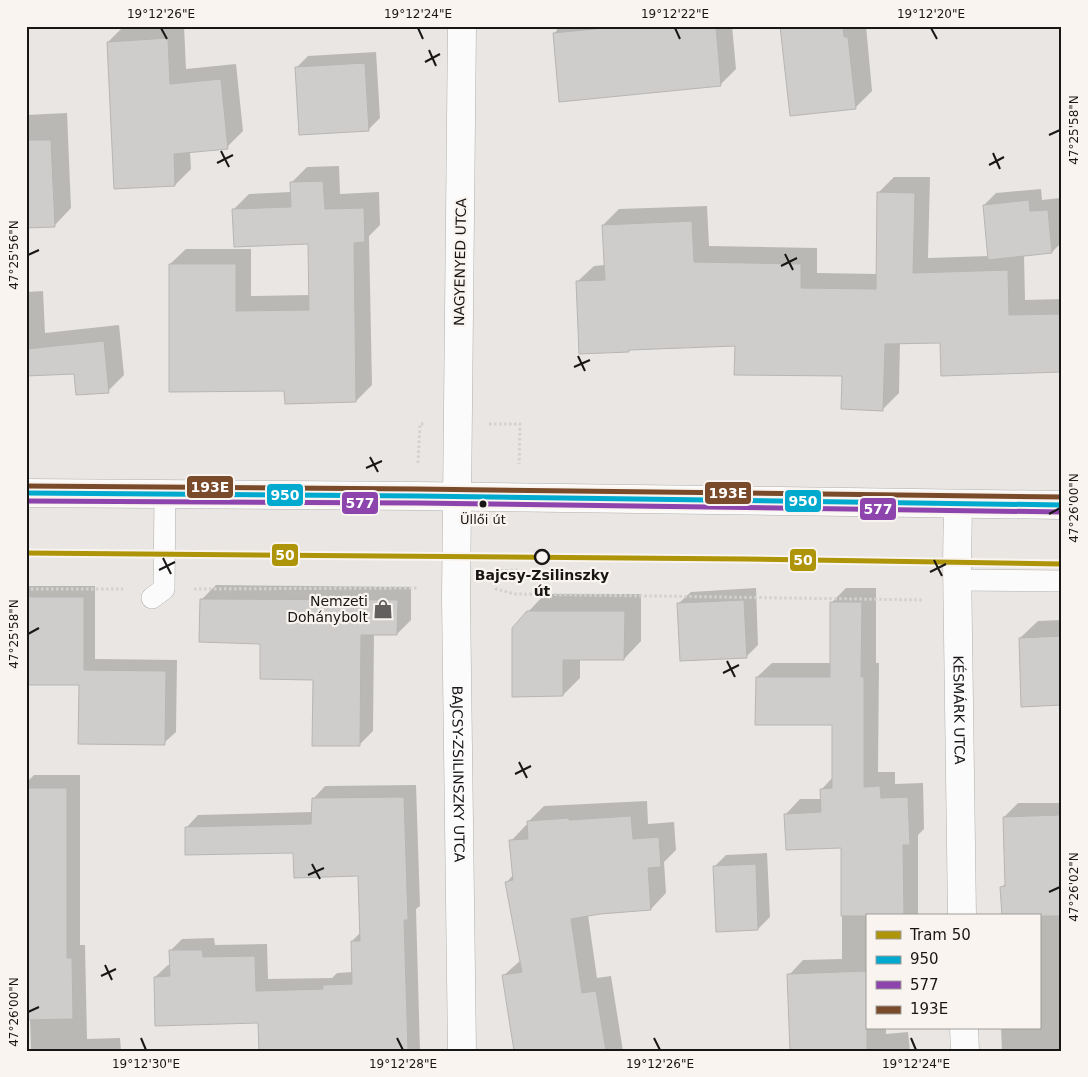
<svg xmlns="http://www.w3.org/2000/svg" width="1088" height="1077" viewBox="0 0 1088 1077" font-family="'DejaVu Sans',sans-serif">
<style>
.shadow{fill:#0003}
.building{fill:#cecdcc;stroke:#b8b6b5}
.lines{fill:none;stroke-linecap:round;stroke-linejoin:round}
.lane-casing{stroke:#b1b0ad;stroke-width:22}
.street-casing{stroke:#b1b0ad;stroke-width:29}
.secondary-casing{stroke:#b1b0ad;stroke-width:29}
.path{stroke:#d2d2d1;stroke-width:3;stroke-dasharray:2.5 2.5;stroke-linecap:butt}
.lane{stroke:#fcfbfb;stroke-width:21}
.street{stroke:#fcfbfb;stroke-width:28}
.secondary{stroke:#fcfbfb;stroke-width:28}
.bus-1-casing{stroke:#f9f4ef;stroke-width:9}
.bus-2-casing{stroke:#f9f4ef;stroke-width:9}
.bus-3-casing{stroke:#f9f4ef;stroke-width:9}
.bus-1{stroke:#00a9ce;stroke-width:5}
.bus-2{stroke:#8e44ad;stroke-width:5}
.bus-3{stroke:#7a4b2a;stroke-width:5}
.tram-1-casing{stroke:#f9f4ef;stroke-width:9}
.tram-1{stroke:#ae9408;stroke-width:5}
.ticks{fill:none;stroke:#191716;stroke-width:2}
.bus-dot{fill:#191716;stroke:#f9f4ef;stroke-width:2}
.stop-dot{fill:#f9f4ef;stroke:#191716;stroke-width:2.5}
.labels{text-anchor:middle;stroke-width:4.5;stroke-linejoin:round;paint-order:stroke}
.bus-label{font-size:13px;fill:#191716;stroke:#f9f4ef}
.street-label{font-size:14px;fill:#191716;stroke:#f9f4ef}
.stop-label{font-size:14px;font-weight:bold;fill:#191716;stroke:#f9f4ef}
.poi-label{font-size:14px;fill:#191716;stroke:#f9f4ef;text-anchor:end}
.line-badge{stroke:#f9f4ef;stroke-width:2}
.badge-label{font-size:14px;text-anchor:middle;font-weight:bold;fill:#fff}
.neatline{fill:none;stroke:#191716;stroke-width:2}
.ticks-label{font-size:12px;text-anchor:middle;fill:#191716}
</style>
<rect width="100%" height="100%" fill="#e9e6e3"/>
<g class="shadow">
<polygon points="124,26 184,26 186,69 236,64 243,131 227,147 190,151 191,169 175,185 108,42"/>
<polygon points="557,26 732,26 736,69 720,85 554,34 557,30"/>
<polygon points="781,26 866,26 872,91 855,108"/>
<polygon points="376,52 380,118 368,130 296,68 308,56"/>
<polygon points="67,113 71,208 54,226 26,227 26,115"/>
<polygon points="339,166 340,194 379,192 380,225 369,236 372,385 356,401 286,390 170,264 186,249 251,249 251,296 310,295 309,243 233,210 249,194 291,192 291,183 307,167"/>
<polygon points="894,177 930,177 928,258 989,256 984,205 996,193 1041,189 1042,200 1060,198 1062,242 1052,252 1024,255 1025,300 1062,299 1062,380 1060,370 941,342 900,342 899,393 883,409 843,375 736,345 578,281 594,266 605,265 603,225 619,209 707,206 709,246 817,248 817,273 877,274 878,193"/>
<polygon points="43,291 45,333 119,325 124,375 108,391 75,373 26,375 26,292"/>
<polygon points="216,585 411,587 411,620 397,634 374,634 373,731 359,745 314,679 202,599"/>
<polygon points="28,586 95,586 95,659 177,660 176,732 164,743 81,684 26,684 26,588"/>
<polygon points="756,588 758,645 746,657 679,603 691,592"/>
<polygon points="846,588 876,588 876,663 879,663 878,772 895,772 895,784 923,783 924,829 918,835 918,916 867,916 867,1028 886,1028 886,1034 908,1032 910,1051 811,1051 789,975 803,960 842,959 842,847 786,814 800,799 822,799 822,789 833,777 833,724 757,677 772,663 831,663 832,602"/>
<polygon points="545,594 641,594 641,641 624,659 580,659 580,678 563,695 528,612"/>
<polygon points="1062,620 1062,704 1020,638 1038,621"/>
<polygon points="34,775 80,775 80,945 85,945 87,1039 120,1038 121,1051 31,1051 30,1018 26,1019 26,783"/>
<polygon points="416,785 420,906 416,909 420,1051 260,1051 259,1022 155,977 168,965 170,965 170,951 182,939 214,938 215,945 267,944 268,979 332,978 337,973 353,972 352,941 361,932 359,875 294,851 186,828 198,815 313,812 313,799 325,786"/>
<polygon points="647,801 648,824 674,822 676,850 664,862 666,893 651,909 588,915 597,978 611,976 623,1051 515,1051 503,976 521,960 507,882 513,875 511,841 526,825 529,825 528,822 544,806"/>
<polygon points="1018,803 1062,803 1062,1051 1002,1051 1001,1028 1039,1028 1039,916 1002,887 1006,883 1004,817"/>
<polygon points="767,853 770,917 758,929 715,866 726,855"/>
</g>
<g class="building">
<polygon points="626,26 716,26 721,86 559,102 553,33"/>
<polygon points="780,26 843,26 844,37 848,37 856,109 790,116"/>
<polygon points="168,38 170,84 221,79 228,149 174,154 175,186 114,189 107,42"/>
<polygon points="365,63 369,131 299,135 295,67"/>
<polygon points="26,140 51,140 55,227 26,228"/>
<polygon points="323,181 325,209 364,208 365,242 354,243 356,402 285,404 284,391 169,392 169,264 236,264 236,311 309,310 308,244 234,247 232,209 291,207 290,182"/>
<polygon points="877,192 915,193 913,273 1008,270 1009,315 1062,314 1062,372 941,376 940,343 885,344 883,411 841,409 842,376 734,375 735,346 629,350 629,352 579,354 576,281 605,280 602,225 692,221 694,262 801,264 801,288 876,289"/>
<polygon points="1029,200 1030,211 1048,210 1052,253 988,260 983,205"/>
<polygon points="104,341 109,393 76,395 74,374 26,376 26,349"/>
<polygon points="26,597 84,597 84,670 166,671 165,745 78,744 79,685 26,685"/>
<polygon points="200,599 398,600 397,635 361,635 360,746 312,746 313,680 260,679 260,644 199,642"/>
<polygon points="744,600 747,658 680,661 677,603"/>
<polygon points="830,602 862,602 861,677 864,677 864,787 880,786 881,798 908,797 910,845 903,845 904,916 841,916 841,848 786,850 784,814 821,812 820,789 832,788 832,725 755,725 756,677 830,677"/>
<polygon points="527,611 625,611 624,660 563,660 563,696 512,697 512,628"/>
<polygon points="1062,636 1062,705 1021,707 1019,638"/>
<polygon points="26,788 67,788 67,958 72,958 73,1019 26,1020"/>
<polygon points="404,797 408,920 404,920 408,1051 259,1051 258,1023 155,1026 154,977 170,976 169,950 202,950 203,957 255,956 256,991 323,989 323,985 352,984 351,941 360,941 358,876 294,878 293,853 185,855 185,827 311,824 312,798"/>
<polygon points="1060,815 1062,916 1002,916 1000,887 1005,886 1003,817"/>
<polygon points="631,816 633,839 659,837 661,867 648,868 651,910 600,914 571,919 582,993 596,991 606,1051 514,1051 502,975 522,972 505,882 513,880 509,840 528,839 527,821 569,818 569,820"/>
<polygon points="756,864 758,930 716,932 713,866"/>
<polygon points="867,971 867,1051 790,1051 787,974"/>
</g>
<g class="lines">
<defs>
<g id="lane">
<polyline points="957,580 1062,581"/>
<polyline points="152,598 164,589 165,494"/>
</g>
<g id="street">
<path id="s1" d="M462,26L456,598L462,1051"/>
<path id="s2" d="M958,504L957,563L962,916"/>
<polyline points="964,1028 965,1051"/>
</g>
<polyline id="secondary" points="26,493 417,496 1062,505"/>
</defs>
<use href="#lane" class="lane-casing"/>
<use href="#street" class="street-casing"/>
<use href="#secondary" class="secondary-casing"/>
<g class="path">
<polyline points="489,424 520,424 519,464"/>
<polyline points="418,463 420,424 426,424"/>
<polyline points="518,570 495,571 496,589 515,594 924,600"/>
<polyline points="26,589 123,589"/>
<polyline points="194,589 418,588"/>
</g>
<use href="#lane" class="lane"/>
<use href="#street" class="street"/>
<use href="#secondary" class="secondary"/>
<defs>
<polyline id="bus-1" points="26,493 417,496 1062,505"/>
<polyline id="bus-2" points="26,501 417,503 1062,512"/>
<polyline id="bus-3" points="26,486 417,489 1062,497"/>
</defs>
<use href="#bus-1" class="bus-1-casing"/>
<use href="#bus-2" class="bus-2-casing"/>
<use href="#bus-3" class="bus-3-casing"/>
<use href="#bus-1" class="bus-1"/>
<use href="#bus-2" class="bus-2"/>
<use href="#bus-3" class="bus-3"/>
<defs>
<polyline id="tram-1" points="26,553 745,559 1062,564"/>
</defs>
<use href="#tram-1" class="tram-1-casing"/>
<use href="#tram-1" class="tram-1"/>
</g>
<path class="ticks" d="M161,28L167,39M418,28L423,39M675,28L680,39M931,28L937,39M429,50L436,66M425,62L440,54M1049,135L1060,130M221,151L229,167M993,153L1000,169M217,163L233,155M989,165L1004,157M785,254L793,270M28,255L39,250M781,266L797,258M578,356L585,371M574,367L590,360M370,457L378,472M366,468L382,461M1049,514L1060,508M163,558L171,574M934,560L942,576M159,570L175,562M930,572L946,564M28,634L39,628M727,661L735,677M723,673L739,665M519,762L527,778M515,774L531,766M312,864L320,879M308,875L324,868M1049,892L1060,887M105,965L112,980M101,976L116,969M28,1012L39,1007M141,1038L146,1050M397,1038L403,1050M654,1038L660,1050M911,1038L916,1050"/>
<defs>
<symbol id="shop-bare" viewBox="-9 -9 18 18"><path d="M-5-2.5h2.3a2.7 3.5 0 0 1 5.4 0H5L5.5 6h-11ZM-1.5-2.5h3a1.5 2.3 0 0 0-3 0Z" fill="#625f5e" stroke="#f9f4ef" stroke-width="2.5" paint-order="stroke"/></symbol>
</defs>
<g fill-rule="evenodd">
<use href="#shop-bare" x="369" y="595" width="28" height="28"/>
</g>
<circle class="bus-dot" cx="483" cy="504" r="4.5"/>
<circle class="stop-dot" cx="542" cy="557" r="7"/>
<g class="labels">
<g class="bus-label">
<text x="483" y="524">Üllői út</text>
</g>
<g class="street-label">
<text transform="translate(460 262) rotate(-89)" y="5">NAGYENYED UTCA</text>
<text dy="5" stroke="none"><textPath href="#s2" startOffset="206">KÉSMÁRK UTCA</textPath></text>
<text dy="5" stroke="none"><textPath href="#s1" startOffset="748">BAJCSY-ZSILINSZKY UTCA</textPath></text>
</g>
<g class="stop-label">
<text x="542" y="580">Bajcsy-Zsilinszky<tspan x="542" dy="16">út</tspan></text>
</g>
<g class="poi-label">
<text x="368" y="606">Nemzeti<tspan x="368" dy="16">Dohánybolt</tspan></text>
</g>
</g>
<g class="line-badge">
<rect x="186" y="475" width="48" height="24" rx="5" fill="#7a4b2a"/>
<rect x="704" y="481" width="48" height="24" rx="5" fill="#7a4b2a"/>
<rect x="266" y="483" width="38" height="24" rx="5" fill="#00a9ce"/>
<rect x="784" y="489" width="38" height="24" rx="5" fill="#00a9ce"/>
<rect x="341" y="491" width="38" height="24" rx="5" fill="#8e44ad"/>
<rect x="859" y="497" width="38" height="24" rx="5" fill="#8e44ad"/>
<rect x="271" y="543" width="28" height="24" rx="5" fill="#ae9408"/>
<rect x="789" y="548" width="28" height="24" rx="5" fill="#ae9408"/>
</g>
<g class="badge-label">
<text x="210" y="492">193E</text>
<text x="728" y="498">193E</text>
<text x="285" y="500">950</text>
<text x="803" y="506">950</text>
<text x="360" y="508">577</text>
<text x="878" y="514">577</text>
<text x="285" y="560">50</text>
<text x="803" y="565">50</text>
</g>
<rect width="1088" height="1077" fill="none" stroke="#f9f4ef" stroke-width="55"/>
<rect x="866" y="914" width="175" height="115" fill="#f9f4ef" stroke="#9f9c98"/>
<rect x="876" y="931" width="25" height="8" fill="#ae9408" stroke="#9f9c98"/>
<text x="910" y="940" font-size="15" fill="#191716">Tram 50</text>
<rect x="876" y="956" width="25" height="8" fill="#00a9ce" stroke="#9f9c98"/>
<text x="910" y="964" font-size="15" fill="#191716">950</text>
<rect x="876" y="981" width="25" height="8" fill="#8e44ad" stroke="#9f9c98"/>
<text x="910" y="990" font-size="15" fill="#191716">577</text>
<rect x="876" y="1006" width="25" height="8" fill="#7a4b2a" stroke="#9f9c98"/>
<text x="910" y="1014" font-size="15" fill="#191716">193E</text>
<rect x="28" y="28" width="1032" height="1022" class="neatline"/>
<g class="ticks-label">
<text x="161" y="18">19°12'26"E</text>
<text x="418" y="18">19°12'24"E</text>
<text x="675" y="18">19°12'22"E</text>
<text x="931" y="18">19°12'20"E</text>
<text transform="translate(1074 130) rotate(-90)" y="4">47°25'58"N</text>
<text transform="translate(14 255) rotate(-90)" y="4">47°25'56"N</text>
<text transform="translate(1074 508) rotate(-90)" y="4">47°26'00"N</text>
<text transform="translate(14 634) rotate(-90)" y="4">47°25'58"N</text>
<text transform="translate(1074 887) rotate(-90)" y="4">47°26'02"N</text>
<text transform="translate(14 1012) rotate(-90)" y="4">47°26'00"N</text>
<text x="146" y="1068">19°12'30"E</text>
<text x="403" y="1068">19°12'28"E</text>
<text x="660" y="1068">19°12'26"E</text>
<text x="916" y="1068">19°12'24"E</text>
</g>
</svg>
